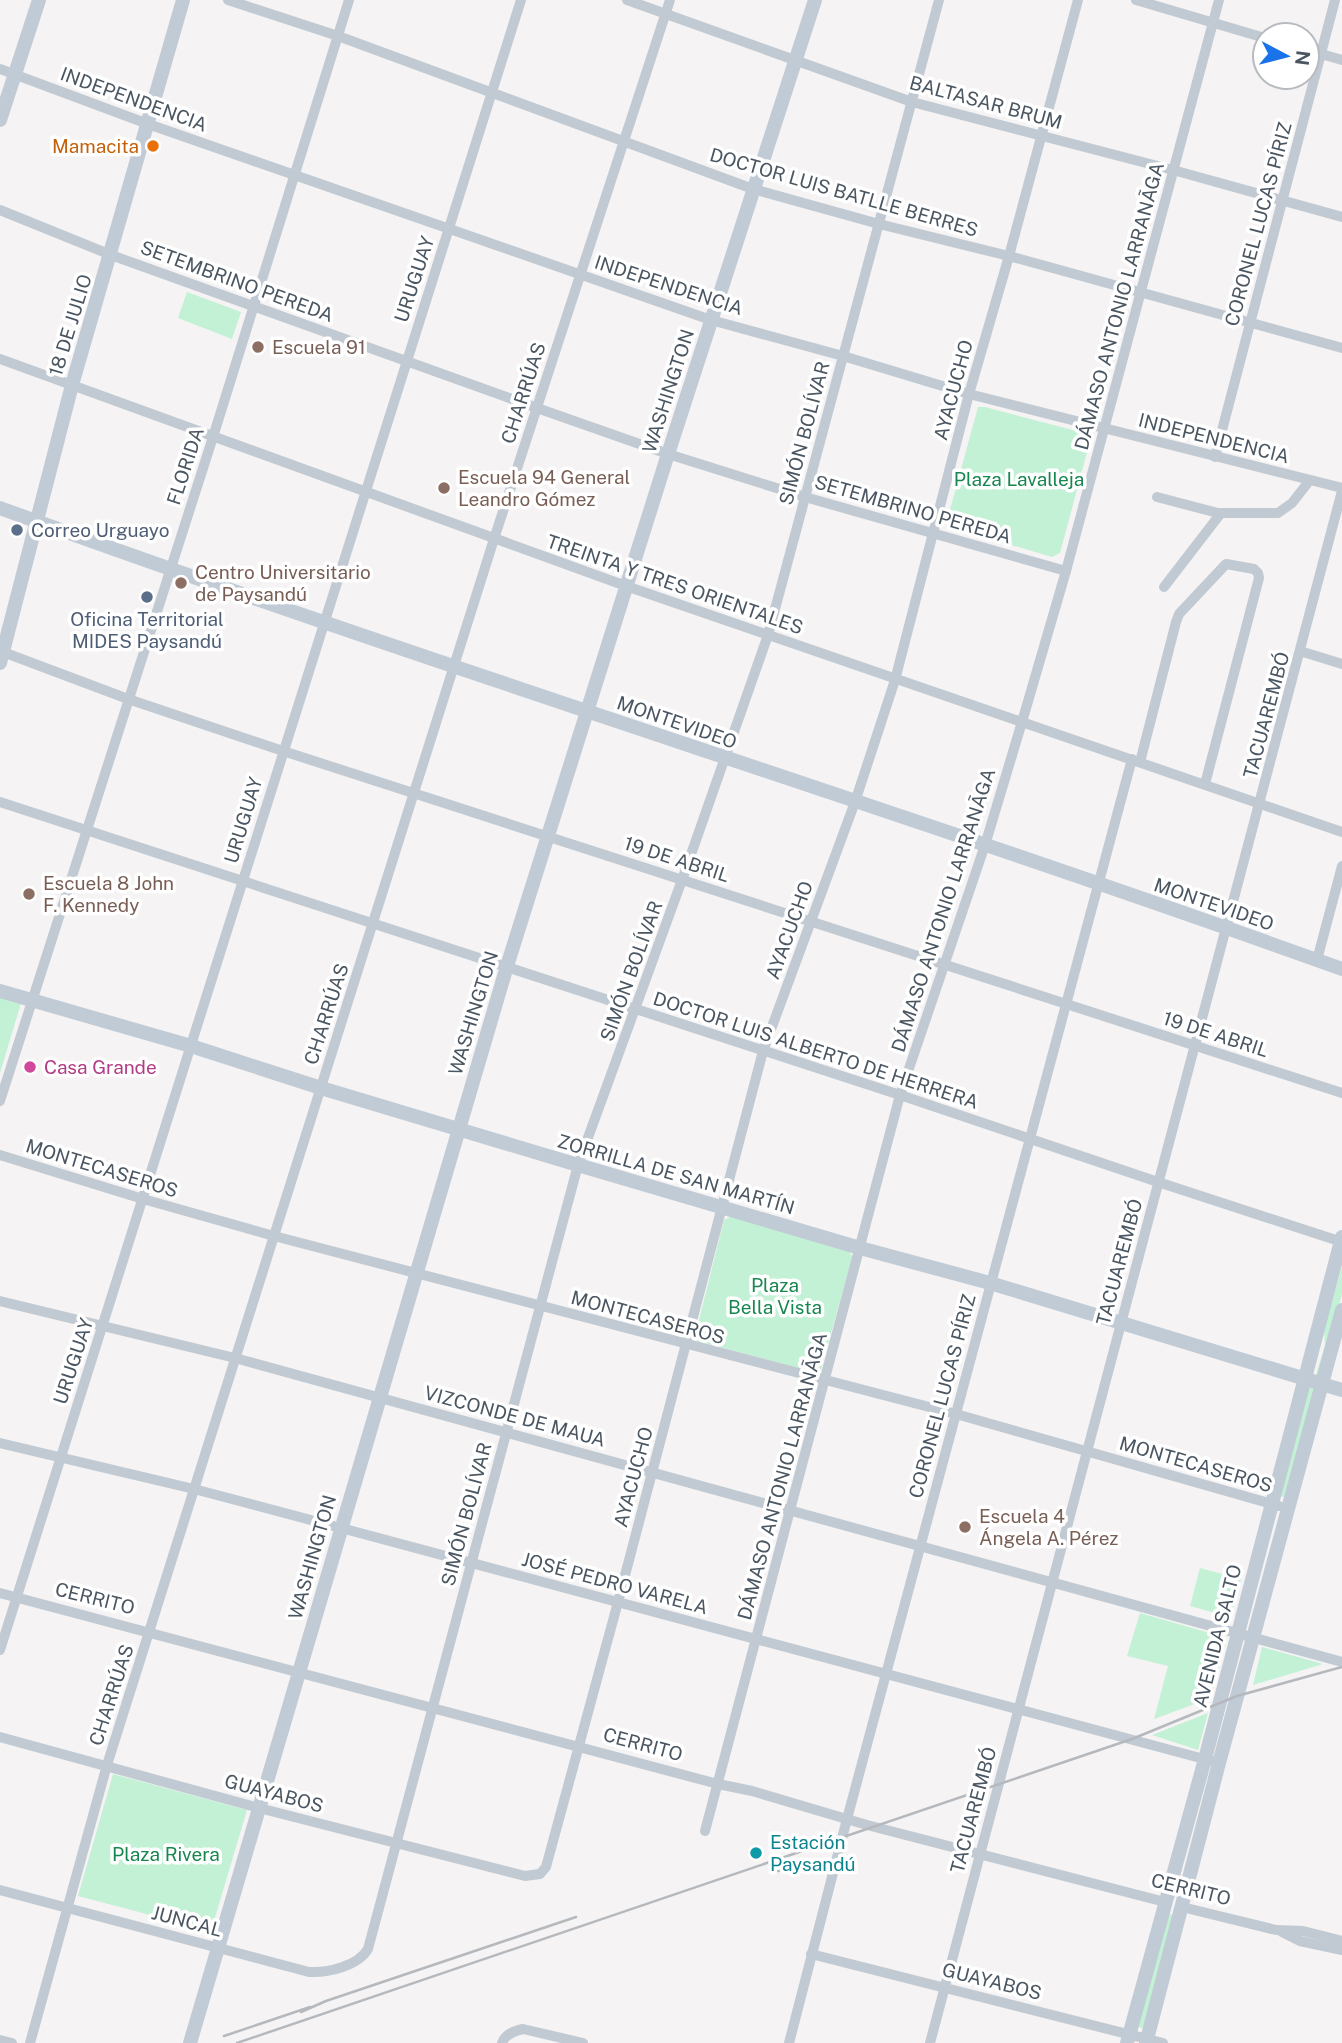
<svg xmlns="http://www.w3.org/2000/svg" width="1342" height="2043" viewBox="0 0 1342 2043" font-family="'Public Sans',sans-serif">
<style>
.green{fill:#c3f1d5}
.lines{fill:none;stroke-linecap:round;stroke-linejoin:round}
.street{stroke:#c1cad2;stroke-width:10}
.secondary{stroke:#c1cbd6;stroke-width:14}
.rail{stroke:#b5b8bd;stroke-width:2.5}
.food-dot{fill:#e8710a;stroke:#fff;stroke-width:2.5}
.education-dot{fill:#8d6e63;stroke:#fff;stroke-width:2.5}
.service-dot{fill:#5c6f8a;stroke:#fff;stroke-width:2.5}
.hotel-dot{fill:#d1479c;stroke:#fff;stroke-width:2.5}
.culture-dot{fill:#0f9aa8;stroke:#fff;stroke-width:2.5}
.labels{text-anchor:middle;stroke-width:7;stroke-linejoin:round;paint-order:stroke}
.street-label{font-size:19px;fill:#4a5661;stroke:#fff}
.food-label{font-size:19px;fill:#c56008;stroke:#fff;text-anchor:end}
.education-label{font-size:19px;fill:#785e54;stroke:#fff;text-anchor:start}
.park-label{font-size:19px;fill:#17864f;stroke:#fff}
.service-label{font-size:19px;fill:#4e5e75;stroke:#fff;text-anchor:start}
.hotel-label{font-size:19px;fill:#b23c85;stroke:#fff;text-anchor:start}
.culture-label{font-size:19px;fill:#0d838f;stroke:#fff;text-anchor:start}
</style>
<rect width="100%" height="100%" fill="#f5f3f3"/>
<g class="green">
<polygon points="187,292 241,312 232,339 178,318"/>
<polygon points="978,407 985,407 1084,433 1090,441 1060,553 1052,557 954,528 948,517"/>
<polygon points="0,997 21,1003 0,1073"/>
<polygon points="732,1216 849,1250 852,1257 821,1370 817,1373 697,1341 695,1336 724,1220"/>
<polygon points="1342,1267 1342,1294 1320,1379 1315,1378 1325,1345 1324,1330"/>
<polygon points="1307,1385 1318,1388 1286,1498 1278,1495"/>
<polygon points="1200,1568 1241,1579 1230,1617 1190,1606"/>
<polygon points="1140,1613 1227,1638 1211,1698 1154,1719 1168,1666 1127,1656"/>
<polygon points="1262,1647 1323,1664 1253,1685"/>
<polygon points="1208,1713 1198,1750 1152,1735"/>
<polygon points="113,1774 247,1810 211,1931 78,1896"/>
<polygon points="1169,1914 1175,1915 1143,2028 1137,2027"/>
</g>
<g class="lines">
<g class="street">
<polyline points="228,0 338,36 753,189 879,224 1009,256 1342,348"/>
<polyline points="627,0 912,102 1173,170 1342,217"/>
<polyline points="1136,0 1265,38"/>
<polyline points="1307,50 1342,60"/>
<polyline points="0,69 148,124 711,320 843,356 969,394 1342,488"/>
<polyline points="0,210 111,255 537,408 668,454 805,497 1066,571"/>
<polyline points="0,359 626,586 1342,832"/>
<polyline points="1215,457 1335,0"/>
<polyline points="1157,497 1218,513 1278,513 1292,503 1310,480"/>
<polyline points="1164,587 1221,513"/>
<polyline points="1300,651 1342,664"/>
<polyline points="3,652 128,699 283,751 1342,1093"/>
<polyline points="1140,762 1176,622 1179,614 1226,564 1254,569 1258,573 1259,578 1205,784"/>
<polyline points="0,802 900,1095 1158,1182 1342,1242"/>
<polyline points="1317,960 1342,866"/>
<polyline points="0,1101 213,437 349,0"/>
<polyline points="0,1155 143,1199 274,1236 956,1414 1279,1506"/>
<polyline points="0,1301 235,1358 1342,1662"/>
<polyline points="0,1443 194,1489 341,1528 1219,1763"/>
<polyline points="0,1593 718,1784 752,1791 867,1825 1165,1902"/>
<polyline points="0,1650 521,0"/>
<polyline points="0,1737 259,1808 525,1876 540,1874 546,1867 618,1602 763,1051 855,802 895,680 969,394 1009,256 1078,0"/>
<polyline points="705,1831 900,1095 985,845 1022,722 1066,571 1219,0"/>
<path d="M0,1890L309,1972C328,1973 358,1966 368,1949L578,1165L682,880L768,635L939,0"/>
<polyline points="1182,1907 1276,1930 1303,1931 1342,1941"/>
<polyline points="1282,1932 1300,1941 1342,1950"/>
<polyline points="811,1954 1163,2043"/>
<polyline points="0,2040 12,2043"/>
<polyline points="30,2043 107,1765 494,539 670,0"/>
<path d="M502,2043C505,2034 514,2031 523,2029L583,2043"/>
<polyline points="789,2043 847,1819 1132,759"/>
<polyline points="930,2043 1342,491"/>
</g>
<g class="secondary">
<polyline points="0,120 39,0"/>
<path d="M0,508C445,670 897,809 1342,969"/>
<polyline points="0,663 72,385 183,0"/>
<polyline points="0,991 191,1046 321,1088 578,1165 860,1248 990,1283 1342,1390"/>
<polyline points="190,2043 507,966 668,454 815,0"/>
<polyline points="1127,2043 1205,1759 1342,1237"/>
<polyline points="1146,2043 1219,1763 1342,1310"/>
</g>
<g class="rail">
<polyline points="778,1871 808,1861"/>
<polyline points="301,2012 326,2001 576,1917"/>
<polyline points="224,2036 310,2007"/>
<polyline points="237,2043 1132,1739 1237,1696 1342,1667"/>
</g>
</g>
<circle class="food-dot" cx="153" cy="146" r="7"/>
<g class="education-dot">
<circle cx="258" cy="347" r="7"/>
<circle cx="444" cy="488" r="7"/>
<circle cx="181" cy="583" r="7"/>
<circle cx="29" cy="894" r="7"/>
<circle cx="965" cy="1527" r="7"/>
</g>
<g class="service-dot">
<circle cx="17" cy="530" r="7"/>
<circle cx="147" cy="597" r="7"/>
</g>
<circle class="hotel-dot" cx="30" cy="1067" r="7"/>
<circle class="culture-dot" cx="756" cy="1853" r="7"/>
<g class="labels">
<g class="street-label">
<text transform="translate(134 99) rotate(20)" y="7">INDEPENDENCIA</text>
<text transform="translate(986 102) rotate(15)" y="7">BALTASAR BRUM</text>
<text transform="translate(844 192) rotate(16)" y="7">DOCTOR LUIS BATLLE BERRES</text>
<text transform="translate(1258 224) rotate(-75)" y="7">CORONEL LUCAS PÍRIZ</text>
<text transform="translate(414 279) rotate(-72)" y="7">URUGUAY</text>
<text transform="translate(237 281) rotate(20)" y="7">SETEMBRINO PEREDA</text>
<text transform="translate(669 285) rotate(18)" y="7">INDEPENDENCIA</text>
<text transform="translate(1119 306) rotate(-75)" y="7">DÁMASO ANTONIO LARRANÃGA</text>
<text transform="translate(70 325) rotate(-73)" y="7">18 DE JULIO</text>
<text transform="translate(953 390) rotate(-75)" y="7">AYACUCHO</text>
<text transform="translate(668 391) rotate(-72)" y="7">WASHINGTON</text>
<text transform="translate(523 393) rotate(-72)" y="7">CHARRÚAS</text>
<text transform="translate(804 433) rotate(-75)" y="7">SIMÓN BOLÍVAR</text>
<text transform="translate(1214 438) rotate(14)" y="7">INDEPENDENCIA</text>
<text transform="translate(185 466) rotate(-72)" y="7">FLORIDA</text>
<text transform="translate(913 509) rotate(16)" y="7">SETEMBRINO PEREDA</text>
<text transform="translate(675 584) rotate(19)" y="7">TREINTA Y TRES ORIENTALES</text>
<text transform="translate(1266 715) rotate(-75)" y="7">TACUAREMBÓ</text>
<text transform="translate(677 722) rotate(19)" y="7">MONTEVIDEO</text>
<text transform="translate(243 820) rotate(-73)" y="7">URUGUAY</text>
<text transform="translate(677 859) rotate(18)" y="7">19 DE ABRIL</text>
<text transform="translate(1214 904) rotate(19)" y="7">MONTEVIDEO</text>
<text transform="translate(943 910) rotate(-72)" y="7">DÁMASO ANTONIO LARRANÃGA</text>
<text transform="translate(789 930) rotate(-70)" y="7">AYACUCHO</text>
<text transform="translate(631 971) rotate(-70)" y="7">SIMÓN BOLÍVAR</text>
<text transform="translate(473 1013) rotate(-73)" y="7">WASHINGTON</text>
<text transform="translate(326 1014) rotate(-72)" y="7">CHARRÚAS</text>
<text transform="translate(1216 1034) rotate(18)" y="7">19 DE ABRIL</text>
<text transform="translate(816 1050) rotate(18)" y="7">DOCTOR LUIS ALBERTO DE HERRERA</text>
<text transform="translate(102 1168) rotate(17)" y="7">MONTECASEROS</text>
<text transform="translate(676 1174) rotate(16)" y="7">ZORRILLA DE SAN MARTÍN</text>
<text transform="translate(1119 1262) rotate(-75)" y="7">TACUAREMBÓ</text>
<text transform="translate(648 1317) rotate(15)" y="7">MONTECASEROS</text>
<text transform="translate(73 1361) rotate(-72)" y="7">URUGUAY</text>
<text transform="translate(942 1396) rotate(-75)" y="7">CORONEL LUCAS PÍRIZ</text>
<text transform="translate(515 1416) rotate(15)" y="7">VIZCONDE DE MAUA</text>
<text transform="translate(1196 1464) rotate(16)" y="7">MONTECASEROS</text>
<text transform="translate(782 1476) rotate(-75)" y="7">DÁMASO ANTONIO LARRANÃGA</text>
<text transform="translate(633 1477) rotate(-75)" y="7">AYACUCHO</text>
<text transform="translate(466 1514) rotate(-75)" y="7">SIMÓN BOLÍVAR</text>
<text transform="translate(312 1557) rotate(-74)" y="7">WASHINGTON</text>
<text transform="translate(615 1583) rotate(15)" y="7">JOSÉ PEDRO VARELA</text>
<text transform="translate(95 1598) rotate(14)" y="7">CERRITO</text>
<text transform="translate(1217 1636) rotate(-76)" y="7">AVENIDA SALTO</text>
<text transform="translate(111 1695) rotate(-72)" y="7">CHARRÚAS</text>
<text transform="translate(643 1744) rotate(15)" y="7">CERRITO</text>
<text transform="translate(274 1793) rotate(15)" y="7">GUAYABOS</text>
<text transform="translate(973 1810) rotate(-75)" y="7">TACUAREMBÓ</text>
<text transform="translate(1191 1889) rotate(14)" y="7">CERRITO</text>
<text transform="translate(187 1921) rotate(15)" y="7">JUNCAL</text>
<text transform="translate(992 1981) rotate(14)" y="7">GUAYABOS</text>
</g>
<g class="food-label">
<text x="139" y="153">Mamacita</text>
</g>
<g class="education-label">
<text x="272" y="354">Escuela 91</text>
<text x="458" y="484">Escuela 94 General<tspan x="458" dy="22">Leandro Gómez</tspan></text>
<text x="195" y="579">Centro Universitario<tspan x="195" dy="22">de Paysandú</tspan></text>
<text x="43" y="890">Escuela 8 John<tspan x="43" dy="22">F. Kennedy</tspan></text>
<text x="979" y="1523">Escuela 4<tspan x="979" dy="22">Ángela A. Pérez</tspan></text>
</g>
<g class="park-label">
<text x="1019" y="486">Plaza Lavalleja</text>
<text x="775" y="1292">Plaza<tspan x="775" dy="22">Bella Vista</tspan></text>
<text x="166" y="1861">Plaza Rivera</text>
</g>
<g class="service-label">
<text x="31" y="537">Correo Urguayo</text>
<text x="147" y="626" text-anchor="middle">Oficina Territorial<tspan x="147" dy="22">MIDES Paysandú</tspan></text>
</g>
<g class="hotel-label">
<text x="44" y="1074">Casa Grande</text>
</g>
<g class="culture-label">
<text x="770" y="1849">Estación<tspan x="770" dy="22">Paysandú</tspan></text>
</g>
</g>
<g transform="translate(1286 56) rotate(97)"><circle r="33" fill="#ffffff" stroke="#b7bbc0" stroke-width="2"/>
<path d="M0-5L12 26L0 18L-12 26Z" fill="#1a73e8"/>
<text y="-10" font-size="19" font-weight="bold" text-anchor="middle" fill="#4a5661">N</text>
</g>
</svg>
